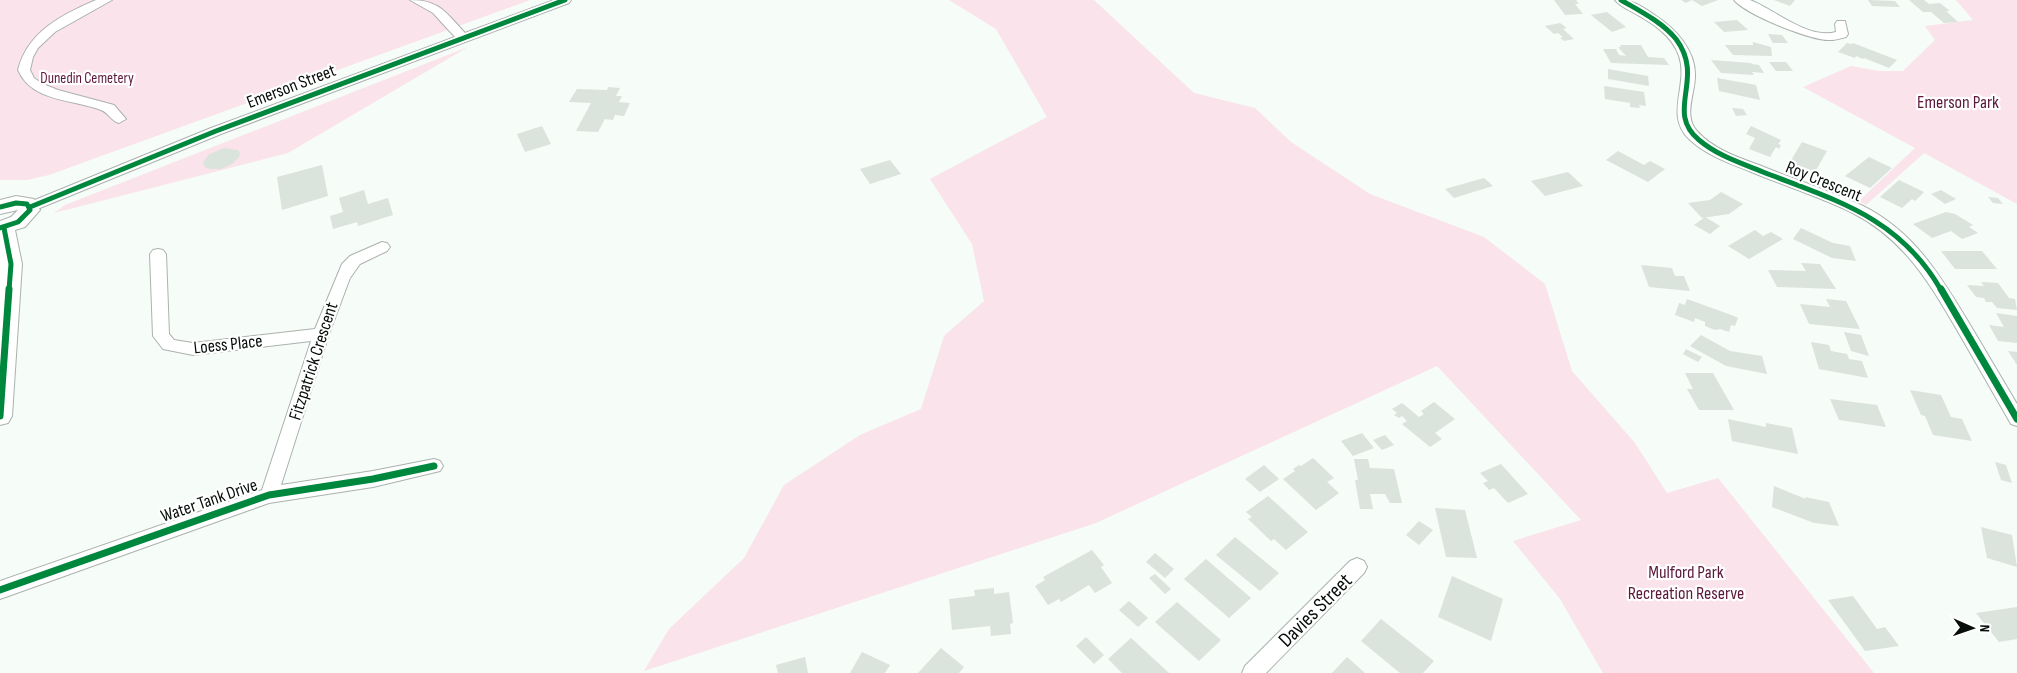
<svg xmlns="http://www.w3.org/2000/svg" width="2017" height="673" viewBox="0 0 2017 673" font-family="'Sofia Sans Condensed',sans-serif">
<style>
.green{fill:#fae3eb}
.building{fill:#dbe3dd}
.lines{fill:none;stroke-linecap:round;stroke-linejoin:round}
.street-casing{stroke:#abb2ad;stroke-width:2}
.secondary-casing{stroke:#abb2ad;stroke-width:2}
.street{fill:#fefffe;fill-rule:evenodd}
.secondary{fill:#fefffe;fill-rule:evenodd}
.cycleway-far1-casing{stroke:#fff;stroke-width:8}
.cycleway-casing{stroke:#fff;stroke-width:10}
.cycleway-far1{stroke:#00873e;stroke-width:5}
.cycleway{stroke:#00873e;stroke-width:7}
.labels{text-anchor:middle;stroke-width:4.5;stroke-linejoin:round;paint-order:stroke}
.far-park-label{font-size:15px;fill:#5c183b;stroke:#fff}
.street-label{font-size:18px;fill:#070e09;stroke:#fff}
.park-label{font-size:18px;fill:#5c183b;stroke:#fff}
.near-street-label{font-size:21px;fill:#070e09;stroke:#fff}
</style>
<rect width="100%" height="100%" fill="#f6fcf7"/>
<g class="green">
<polygon points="0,0 530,0 49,175 27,180 0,180"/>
<polygon points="949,0 1094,0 1194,93 1255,108 1291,142 1370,194 1484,237 1545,284 1572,371 1635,443 1667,493 1718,478 1874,673 1603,673 1560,599 1513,541 1581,520 1437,366 1096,523 644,671 669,629 744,558 784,485 860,435 921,409 944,336 984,301 972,244 930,179 1047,117 996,29"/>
<polygon points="1956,0 2017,0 2017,204 1924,153 1866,205 1859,201 1915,148 1803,87 1851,66 1879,71 1903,71 1935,40 1925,26 1973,20"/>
<polygon points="468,47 288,153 54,213 65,205"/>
</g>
<g class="building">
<polygon points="1554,0 1576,0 1579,4 1575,4 1583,14 1565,15"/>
<polygon points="1681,0 1718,0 1702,6 1692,0 1686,3"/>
<polygon points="1774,0 1795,0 1790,6"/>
<polygon points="1868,0 1895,1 1900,7 1872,6"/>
<polygon points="1909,0 1924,0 1929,4 1940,3 1950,11 1946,11 1958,22 1944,23 1931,12 1923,12"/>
<polygon points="1607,12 1626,27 1612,32 1591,15"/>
<polygon points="1737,20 1748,30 1724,32 1714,22"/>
<polygon points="1560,23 1567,28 1563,29 1574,39 1564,41 1560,38 1563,37 1558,33 1554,34 1545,26"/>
<polygon points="1768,34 1782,35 1788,43 1773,43"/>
<polygon points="1753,42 1771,47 1772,56 1733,55 1725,45 1753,45"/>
<polygon points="1847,43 1851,44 1853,43 1897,60 1889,68 1864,58 1863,59 1856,56 1855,58 1838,52"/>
<polygon points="1620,45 1641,45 1648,57 1664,58 1669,65 1611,63 1603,49 1616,49 1619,55 1626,56 1618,47 1621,47"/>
<polygon points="1711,60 1751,63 1752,64 1759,65 1764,73 1752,72 1754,75 1721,73"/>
<polygon points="1769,62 1786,62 1793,71 1776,71"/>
<polygon points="1608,69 1648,76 1649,86 1608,79"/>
<polygon points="1717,78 1756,85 1760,100 1719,91"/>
<polygon points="1604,86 1644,92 1646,106 1639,105 1640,108 1630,107 1630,103 1605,99"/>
<polygon points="608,87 620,88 616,96 622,96 619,102 630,103 624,116 615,115 613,120 605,119 598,132 576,131 591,103 569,102 577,89 607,90"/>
<polygon points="1732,108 1743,109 1747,115 1736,116"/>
<polygon points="542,126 551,144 525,152 517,134"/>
<polygon points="1751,126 1781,140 1778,144 1781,145 1779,149 1776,147 1770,157 1749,149 1755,138 1746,134"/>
<polygon points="1802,142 1827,151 1815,172 1790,162"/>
<polygon points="224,148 238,150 240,153 239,157 232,164 221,169 210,169 205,167 203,163 208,155"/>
<polygon points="1618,151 1644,165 1650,161 1665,169 1648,182 1606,160"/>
<polygon points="1869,157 1892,168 1870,188 1845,176"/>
<polygon points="890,160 901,174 870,184 860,169"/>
<polygon points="322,165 328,196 282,210 277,177"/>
<polygon points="1568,172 1583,186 1545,196 1531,181"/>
<polygon points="1484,178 1493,186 1454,198 1445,189"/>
<polygon points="1899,180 1924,192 1915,201 1912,199 1902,208 1880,197"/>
<polygon points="364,190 368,204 388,198 393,215 358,226 357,222 333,229 330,216 343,212 339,198"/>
<polygon points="1941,190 1956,199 1945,204 1931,194"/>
<polygon points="1721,192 1743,204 1729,214 1702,218 1688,203 1710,200"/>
<polygon points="1988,197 1998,198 2003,204 1993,203"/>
<polygon points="1946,212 1955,214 1973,225 1969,227 1978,233 1962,239 1951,231 1932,238 1913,224"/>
<polygon points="1705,217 1720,226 1710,234 1694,225"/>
<polygon points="1801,228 1833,243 1850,246 1856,261 1832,258 1793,239"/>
<polygon points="1755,230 1763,236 1771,232 1783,239 1749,259 1728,246"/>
<polygon points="1941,251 1982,251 1997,269 1955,269"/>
<polygon points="1801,263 1820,264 1836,289 1777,287 1768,270 1806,271"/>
<polygon points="1641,265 1672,268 1675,276 1684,276 1690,291 1649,287"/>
<polygon points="1981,282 1998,283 2009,298 2015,299 2017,310 1997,308 1992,302 1986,302 1984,298 1976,297 1967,285 1984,286"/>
<polygon points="1687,299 1734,316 1738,318 1735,326 1731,325 1729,332 1720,329 1715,330 1705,326 1705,322 1695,318 1694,322 1675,315 1679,303 1685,305"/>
<polygon points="1826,299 1846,301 1860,329 1809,324 1800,304 1830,307"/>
<polygon points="1996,313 2017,316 2017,343 1998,341 1989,325 2004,327"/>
<polygon points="1844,332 1861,335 1869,356 1851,351"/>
<polygon points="1701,335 1730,351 1762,356 1767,374 1726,366 1690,346"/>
<polygon points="1811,342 1829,345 1831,351 1847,354 1849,359 1862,361 1868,378 1819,369"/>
<polygon points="1686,349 1702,357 1698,362 1683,354"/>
<polygon points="2008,351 2017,352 2017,365"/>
<polygon points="1685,373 1713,373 1734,410 1699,410 1687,389 1693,389"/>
<polygon points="1910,390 1941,395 1951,417 1962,419 1972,441 1933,435 1925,416 1921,415"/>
<polygon points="1830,399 1877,405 1886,427 1839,420"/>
<polygon points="1434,402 1455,419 1435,433 1442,439 1430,447 1402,424 1407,421 1402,416 1399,418 1394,415 1397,413 1392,409 1402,403 1419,417 1424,414 1421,411"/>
<polygon points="1728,419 1766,427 1766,423 1792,428 1798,454 1732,441"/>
<polygon points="1362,433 1374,448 1353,456 1341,441"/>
<polygon points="1385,435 1394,445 1382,450 1373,440"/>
<polygon points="1313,458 1334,478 1327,482 1339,493 1316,510 1283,479 1295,471 1293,469 1299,465 1301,466"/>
<polygon points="1354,459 1368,459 1370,468 1394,469 1402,503 1390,503 1385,494 1370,494 1373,509 1360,509 1355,480 1358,480"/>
<polygon points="1995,462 2006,465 2012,483 2001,480"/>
<polygon points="1501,464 1528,494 1508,503 1494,488 1489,490 1483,483 1488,481 1480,473"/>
<polygon points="1264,465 1279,479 1260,492 1245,479"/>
<polygon points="1774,486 1806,499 1805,497 1829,502 1839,526 1814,523 1772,507"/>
<polygon points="1268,496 1308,532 1286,550 1274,539 1271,541 1248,519 1252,517 1246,512"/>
<polygon points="1435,508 1465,510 1477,558 1446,557"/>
<polygon points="1419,521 1433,530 1419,545 1406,535"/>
<polygon points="1981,527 2012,535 2017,567 1987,558"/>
<polygon points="1235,537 1279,573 1260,591 1216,555"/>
<polygon points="1092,550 1104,565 1101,567 1112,583 1095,593 1089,585 1061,602 1059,599 1048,605 1035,586 1045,580 1043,577"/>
<polygon points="1155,553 1174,569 1165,578 1146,562"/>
<polygon points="1206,559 1251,598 1229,618 1184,579"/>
<polygon points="1155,574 1171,589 1165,594 1149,578"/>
<polygon points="1452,576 1503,599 1491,641 1438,617"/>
<polygon points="994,588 994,594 1009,592 1013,623 1010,624 1011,634 991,636 990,626 952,630 949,599 975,596 974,590"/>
<polygon points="1853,596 1877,629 1885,627 1899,646 1865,651 1828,600"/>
<polygon points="1129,601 1148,618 1138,627 1119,610"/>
<polygon points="1177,602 1221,640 1199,661 1155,622"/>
<polygon points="2017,607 2017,639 1999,642 1976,613"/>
<polygon points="1381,619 1434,661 1423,673 1400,673 1361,641"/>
<polygon points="1086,637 1104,655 1094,664 1076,646"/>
<polygon points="1131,638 1169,673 1122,673 1108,659"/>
<polygon points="941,648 964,667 959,673 918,673"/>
<polygon points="862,652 890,665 885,673 850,673"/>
<polygon points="805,657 808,673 778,673 776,665"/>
<polygon points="1347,657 1365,673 1332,673"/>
</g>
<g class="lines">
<defs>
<g id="street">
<path d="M96,0H112L55,32L38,48L33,57L30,70L34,78L43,84L58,90L114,105L126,119L119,123C111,121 109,113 101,110C72,99 32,102 18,70C27,32 63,14 96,0Z"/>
<path d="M410,0C440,0 446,13 465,33L554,0H571L569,3L221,134L35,210H25L23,207L25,204L211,128L455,37L433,13Z"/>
<path d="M1615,0C1634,0 1641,6 1656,16C1676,29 1696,51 1695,76C1695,94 1683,116 1697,131C1713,149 1737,157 1759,165C1793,179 1828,190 1861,205C1914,231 1940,275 1969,323C1985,350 2001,377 2017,404V426L2011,424C1994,394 1977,365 1960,335C1930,284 1906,240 1851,212C1818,196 1782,185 1749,171C1728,163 1706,155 1689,139C1664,115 1689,85 1679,56C1672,35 1652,23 1634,13C1627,9 1620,6 1615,0Z"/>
<path d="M1734,0C1739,0 1745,0 1750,0C1774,9 1808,40 1836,32L1835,24L1837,21H1845L1848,34L1846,37C1841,38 1836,40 1831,40C1811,41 1747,15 1734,0Z"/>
<polygon points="382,242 387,243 390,247 387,251 360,264 350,278 329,334 281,485 373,471 434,459 440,461 443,466 440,471 373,487 269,503 0,599 0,581 262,490 311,341 193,355 163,349 153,336 150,254 153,250 158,249 163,250 166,254 169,334 174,340 193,343 315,329 342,264 350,256"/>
<polygon points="1357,558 1364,561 1367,567 1364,573 1266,673 1242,673 1245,666 1350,561"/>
</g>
<polygon id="secondary" points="16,196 34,199 40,210 25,227 15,230 22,264 12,416 8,423 0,425 0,221 11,217 18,210 0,214 0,200"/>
</defs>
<use href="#street" class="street-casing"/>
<use href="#secondary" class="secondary-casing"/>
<use href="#street" class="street"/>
<use href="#secondary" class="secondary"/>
<defs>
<g id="cycleway-far1">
<path d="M1621,0C1640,11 1662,22 1676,39C1706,79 1664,111 1699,140C1718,156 1741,163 1763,172C1837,201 1899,217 1941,290"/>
<polyline points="0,207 16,203 27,204 30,210 18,222 0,228"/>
<polyline points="30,207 216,131 565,0"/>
<polyline points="4,228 11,264 9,290"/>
</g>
<g id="cycleway">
<polyline points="1941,289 2017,419"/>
<polyline points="0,416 9,289"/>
<polyline points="0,590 269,495 373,479 434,466"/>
</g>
</defs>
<use href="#cycleway-far1" class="cycleway-far1-casing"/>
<use href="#cycleway" class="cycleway-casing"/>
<use href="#cycleway-far1" class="cycleway-far1"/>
<use href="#cycleway" class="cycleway"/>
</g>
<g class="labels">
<g class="far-park-label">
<text x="87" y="83">Dunedin Cemetery</text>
</g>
<g class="street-label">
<text transform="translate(291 86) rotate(-21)" y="6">Emerson Street</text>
<text transform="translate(1824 181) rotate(22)" y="6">Roy Crescent</text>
<text transform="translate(228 344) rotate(-6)" y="6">Loess Place</text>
<text transform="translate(313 361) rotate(-72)" y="6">Fitzpatrick Crescent</text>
<text transform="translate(209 500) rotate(-19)" y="6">Water Tank Drive</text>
</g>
<g class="park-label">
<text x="1958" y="108">Emerson Park</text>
<text x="1686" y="578">Mulford Park<tspan x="1686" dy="21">Recreation Reserve</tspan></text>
</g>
<g class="near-street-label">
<text transform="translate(1315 610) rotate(-45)" y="7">Davies Street</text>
</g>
</g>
<g transform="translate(1972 628) rotate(92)" stroke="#ffffff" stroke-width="4" paint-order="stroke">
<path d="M0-4L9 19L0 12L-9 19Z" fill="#070e09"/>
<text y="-8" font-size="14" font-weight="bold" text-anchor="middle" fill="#070e09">N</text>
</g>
</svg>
